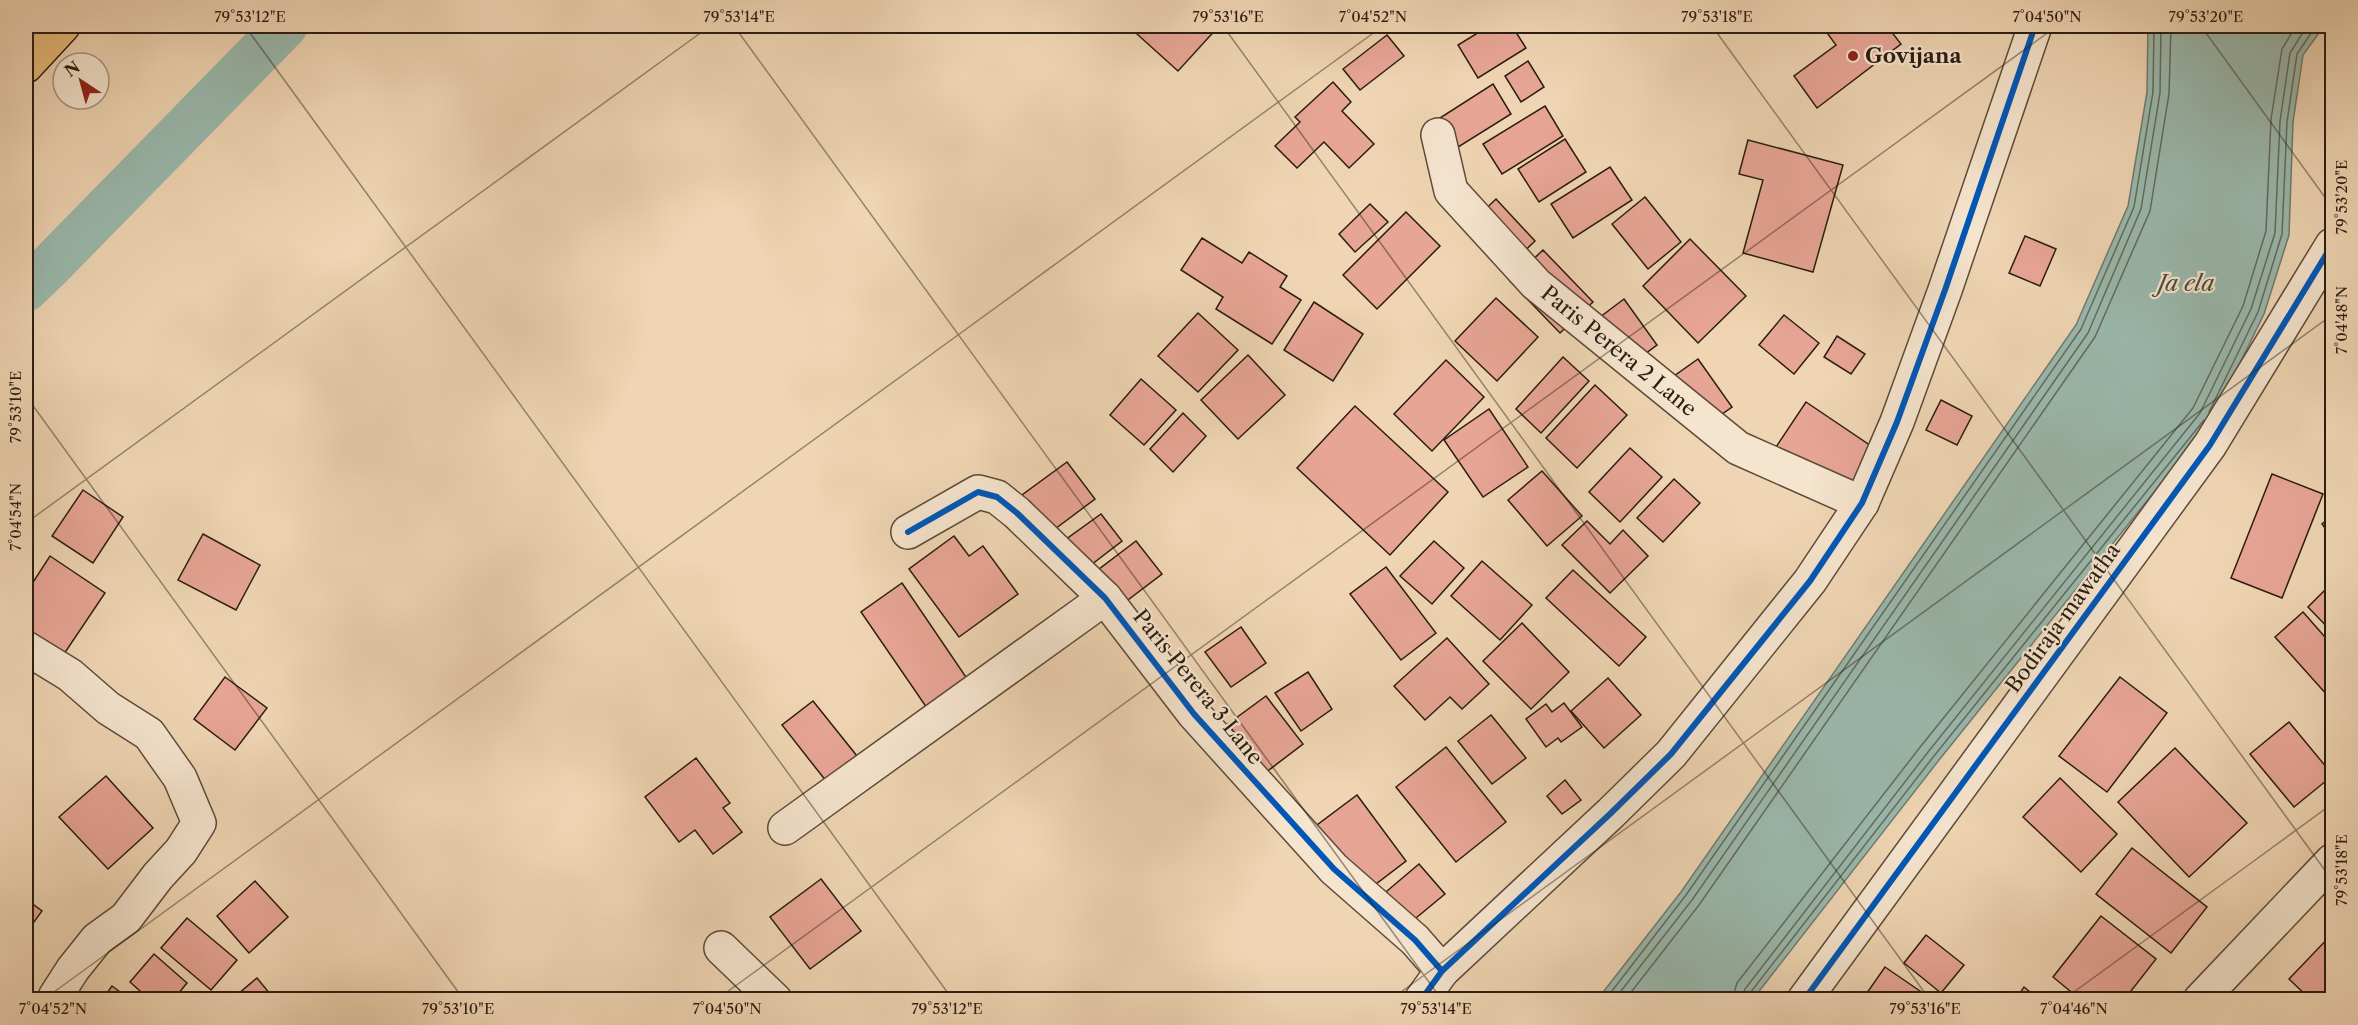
<svg xmlns="http://www.w3.org/2000/svg" width="2358" height="1025" viewBox="0 0 2358 1025" font-family="'Libre Caslon Text',serif">
<style>
.water{fill:#9ab9ae;stroke:#6e7b6f;stroke-width:1.5}
.lines{fill:none;stroke-linecap:round;stroke-linejoin:round}
.shore{stroke:#626b5f;stroke-width:1.5}
.canal{stroke:#9ab9ae;stroke-width:45}
.building{fill:#e7a596;stroke:#2b1d10;stroke-width:1.5}
.minor-casing{stroke:#5c4b39;stroke-width:36}
.tertiary-casing{stroke:#5c4b39;stroke-width:36}
.primary-casing{stroke:#2b1d10;stroke-width:36}
.minor{stroke:#f5e4ce;stroke-width:33}
.tertiary{stroke:#f5e4ce;stroke-width:33}
.primary{stroke:#e8ba7a;stroke-width:33}
.cycleway-casing{stroke:#f5e4ce;stroke-width:10}
.cycleway{stroke:#0057b8;stroke-width:6}
.ticks{fill:none;stroke:#2b1d10;stroke-width:1.5;stroke-opacity:0.45}
.poi-dot{fill:#8f2418;stroke:#f5e4ce;stroke-width:2}
.labels{text-anchor:middle;stroke-width:4.5;stroke-linejoin:round;paint-order:stroke}
.poi-label{font-size:21px;font-weight:bold;fill:#2b1d10;stroke:#f5e4ce;text-anchor:start}
.street-label{font-size:21px;fill:#2b1d10;stroke:#f5e4ce}
.water-label{font-size:22px;font-style:italic;fill:#4c4c3f;stroke:#f5e4ce}
.neatline{fill:none;stroke:#2b1d10;stroke-width:2}
.ticks-label{font-size:15px;text-anchor:middle;fill:#2b1d10}
</style>
<rect width="100%" height="100%" fill="#efd5b3"/>
<filter id="stains"><feTurbulence type="fractalNoise" baseFrequency=".00333" numOctaves="4"/><feColorMatrix values="0 0 0 0 .2 0 0 0 0 .09 0 0 0 0 .02 0 0 0 .5 -.17"/></filter>
<radialGradient id="worn" r=".72"><stop offset=".6" stop-color="#630" stop-opacity="0"/><stop offset="1" stop-color="#630" stop-opacity=".3"/></radialGradient>
<polygon class="water" points="2148,26 2324,26 2303,55 2293,122 2289,235 2264,314 2212,420 1939,760 1753,999 1597,1000 1681,892 2076,325 2128,206 2147,92"/>
<g class="lines">
<g class="shore">
<polyline points="2209,412 2258,312 2282,234 2287,122 2297,54 2316,26"/>
<polyline points="1605,1000 1686,895 2081,329 2134,207 2153,92 2154,26"/>
<polyline points="1614,1000 1692,900 2088,333 2141,209 2160,93 2161,26"/>
<polyline points="1625,1000 1699,905 2095,337 2150,211 2169,94 2171,26"/>
<polyline points="1732,1000 1737,983 1921,746 2193,408 2243,306 2266,231 2271,119 2282,49 2296,26"/>
<polyline points="1741,1000 1745,989 1928,752 2200,413 2251,309 2275,233 2280,121 2290,53 2307,26"/>
<polyline points="1749,1000 1750,993 1934,756 2204,420"/>
</g>
<polyline class="canal" points="26,289 49,267 285,26"/>
</g>
<g class="building">
<polygon points="1145,26 1219,26 1178,71 1137,34"/>
<polygon points="1489,26 1512,26 1526,48 1478,78 1458,45"/>
<polygon points="1822,26 1887,26 1901,44 1817,108 1794,76 1836,45"/>
<polygon points="1387,35 1404,56 1360,90 1343,69"/>
<polygon points="2332,39 2332,74 2325,72"/>
<polygon points="1528,61 1544,87 1521,102 1505,76"/>
<polygon points="1333,82 1351,102 1342,111 1374,144 1349,168 1324,142 1297,168 1275,146 1300,122 1295,117"/>
<polygon points="1493,84 1511,114 1447,154 1429,125"/>
<polygon points="1545,106 1563,136 1502,174 1483,144"/>
<polygon points="1565,139 1586,172 1539,202 1518,169"/>
<polygon points="1748,140 1843,165 1813,272 1743,253 1763,180 1739,174"/>
<polygon points="1610,167 1632,200 1573,238 1551,204"/>
<polygon points="1645,197 1681,242 1648,269 1612,224"/>
<polygon points="1496,199 1535,241 1504,271 1464,230"/>
<polygon points="1370,204 1388,222 1355,252 1339,234"/>
<polygon points="1406,212 1440,246 1377,309 1343,275"/>
<polygon points="2025,236 2056,249 2040,286 2009,273"/>
<polygon points="1202,238 1242,263 1249,252 1287,276 1280,287 1301,300 1272,344 1216,309 1223,297 1181,270"/>
<polygon points="1690,239 1746,296 1698,343 1643,286"/>
<polygon points="1543,250 1593,302 1560,333 1510,281"/>
<polygon points="1496,298 1538,337 1497,381 1455,341"/>
<polygon points="1624,299 1657,345 1620,372 1587,327"/>
<polygon points="1314,302 1363,334 1333,381 1284,350"/>
<polygon points="1198,313 1238,350 1198,392 1158,356"/>
<polygon points="1784,315 1819,343 1794,374 1759,345"/>
<polygon points="1837,336 1865,354 1851,374 1824,357"/>
<polygon points="1248,355 1285,395 1238,439 1201,400"/>
<polygon points="1563,357 1589,381 1541,433 1516,409"/>
<polygon points="1698,359 1732,407 1694,434 1660,386"/>
<polygon points="1446,360 1484,397 1432,451 1394,414"/>
<polygon points="1141,379 1176,410 1144,445 1110,415"/>
<polygon points="1595,385 1627,415 1577,468 1546,438"/>
<polygon points="1941,400 1972,416 1957,445 1926,430"/>
<polygon points="1806,402 1877,450 1843,500 1772,453"/>
<polygon points="1355,406 1448,492 1390,555 1297,468"/>
<polygon points="1489,409 1528,467 1483,497 1444,440"/>
<polygon points="1183,413 1206,436 1173,472 1150,449"/>
<polygon points="1630,448 1662,477 1620,522 1589,492"/>
<polygon points="1067,462 1095,499 1051,532 1022,495"/>
<polygon points="1542,471 1582,516 1547,546 1508,500"/>
<polygon points="2272,474 2323,494 2282,598 2231,578"/>
<polygon points="1674,479 1700,503 1663,542 1637,518"/>
<polygon points="83,490 123,517 93,563 52,536"/>
<polygon points="1101,514 1122,541 1087,568 1065,540"/>
<polygon points="2332,516 2332,538 2322,524"/>
<polygon points="1587,521 1610,544 1623,530 1648,556 1610,593 1562,545"/>
<polygon points="203,534 260,565 236,610 178,580"/>
<polygon points="954,536 969,556 983,546 1018,594 959,637 909,569"/>
<polygon points="1136,541 1162,574 1116,609 1090,576"/>
<polygon points="1434,541 1464,568 1432,604 1400,576"/>
<polygon points="50,556 105,593 62,657 26,633 26,593"/>
<polygon points="1482,561 1532,605 1500,640 1451,596"/>
<polygon points="1386,567 1436,633 1401,660 1350,594"/>
<polygon points="1573,570 1646,637 1619,666 1546,598"/>
<polygon points="902,583 970,683 929,711 861,612"/>
<polygon points="2332,583 2332,632 2308,607"/>
<polygon points="2303,612 2332,645 2332,693 2328,696 2275,637"/>
<polygon points="1522,623 1569,672 1531,709 1483,661"/>
<polygon points="1241,627 1266,663 1231,687 1205,652"/>
<polygon points="1447,638 1489,684 1462,709 1450,697 1425,720 1394,686"/>
<polygon points="1308,672 1332,709 1301,731 1275,693"/>
<polygon points="225,677 267,708 235,750 194,719"/>
<polygon points="2120,677 2167,713 2107,792 2059,756"/>
<polygon points="1608,678 1641,715 1604,748 1571,711"/>
<polygon points="1266,696 1303,744 1265,773 1228,724"/>
<polygon points="813,701 857,756 826,781 782,725"/>
<polygon points="1564,703 1582,727 1561,742 1558,738 1546,747 1526,719 1546,704 1552,712"/>
<polygon points="1491,715 1526,758 1492,784 1458,741"/>
<polygon points="2289,722 2332,774 2332,776 2294,807 2250,754"/>
<polygon points="1446,747 1506,822 1456,862 1396,787"/>
<polygon points="2175,748 2247,823 2189,877 2118,802"/>
<polygon points="696,758 730,803 723,808 742,832 713,854 695,830 679,842 645,797"/>
<polygon points="106,776 153,828 108,869 59,817"/>
<polygon points="2060,778 2117,834 2081,872 2023,817"/>
<polygon points="1565,780 1581,800 1562,814 1547,796"/>
<polygon points="1357,795 1406,861 1355,900 1305,834"/>
<polygon points="2132,848 2207,907 2171,953 2096,894"/>
<polygon points="1419,864 1445,894 1399,932 1374,902"/>
<polygon points="821,879 861,931 810,969 770,917"/>
<polygon points="255,881 288,917 249,953 217,916"/>
<polygon points="26,899 42,911 26,933"/>
<polygon points="2101,916 2156,959 2124,1000 2081,1000 2053,977"/>
<polygon points="187,918 237,960 211,990 161,948"/>
<polygon points="2332,934 2332,1000 2311,1000 2289,979"/>
<polygon points="1926,935 1964,965 1941,993 1904,963"/>
<polygon points="154,954 187,983 173,1000 150,1000 130,982"/>
<polygon points="1885,967 1933,1000 1862,1000"/>
<polygon points="257,978 275,1000 231,1000"/>
<polygon points="112,986 131,1000 102,1000"/>
<polygon points="2024,987 2040,1000 2015,1000"/>
</g>
<g class="lines">
<defs>
<g id="minor">
<path id="s1" d="M1438,135L1451,191L1536,284L1738,448L1862,503"/>
<polyline points="908,532 978,492 997,497 1017,513 1105,598 1194,714 1334,869 1415,940 1442,971"/>
<polyline points="26,648 70,675 108,708 149,734 180,778 199,823 181,851 158,876 126,918 97,939 73,969 55,997 55,1000"/>
<polyline points="785,828 1105,598"/>
<polyline points="721,948 775,1000"/>
<polyline points="1804,1000 2210,445 2332,245"/>
<polyline points="2200,1000 2332,861"/>
</g>
<polyline id="tertiary" points="1421,1000 1442,971 1611,813 1671,754 1810,581 1862,503 1897,422 1945,290 2035,26"/>
<polyline id="primary" points="26,66 63,26"/>
</defs>
<use href="#minor" class="minor-casing"/>
<use href="#tertiary" class="tertiary-casing"/>
<use href="#primary" class="primary-casing"/>
<use href="#minor" class="minor"/>
<use href="#tertiary" class="tertiary"/>
<use href="#primary" class="primary"/>
<defs>
<g id="cycleway">
<polyline points="908,532 978,492 997,497 1017,513 1105,598 1194,714 1334,869 1415,940 1442,971"/>
<polyline points="1421,1000 1442,971 1611,813 1671,754 1810,581 1862,503 1897,422 1945,290 2035,26"/>
<polyline points="1804,1000 2210,445 2332,245"/>
</g>
</defs>
<use href="#cycleway" class="cycleway-casing"/>
<use href="#cycleway" class="cycleway"/>
</g>
<path class="ticks" d="M245,26L953,1000M734,26L1442,1000M1223,26L1930,1000M1712,26L2332,880M2201,26L2332,207M26,33L36,26M26,396L464,1000M26,523L710,26M43,1000L1383,26M716,1000L2057,26M1390,1000L2332,315M2063,1000L2332,804"/>
<circle class="poi-dot" cx="1853" cy="56" r="6"/>
<g class="labels">
<g class="poi-label">
<text x="1865" y="63">Govijana</text>
</g>
<g class="street-label">
<text dy="7" stroke="none"><textPath href="#s1" startOffset="290">Paris Perera 2 Lane</textPath></text>
<text transform="translate(2063 618) rotate(-54)" y="7">Bodiraja mawatha</text>
<text transform="translate(1198 687) rotate(51)" y="7">Paris Perera 3 Lane</text>
</g>
<g class="water-label">
<text x="2186" y="291">Ja ela</text>
</g>
</g>
<rect width="2358" height="1025" fill="none" stroke="#efd5b3" stroke-width="66"/>
<g transform="translate(81 81) rotate(324)"><circle r="28" fill="#f5e4ce" stroke="#a49482" stroke-width="1.5"/>
<path d="M0-4.5L10 22L0 15L-10 22Z" fill="#8f2418"/>
<text y="-9" font-size="16" font-weight="bold" text-anchor="middle" fill="#2b1d10">N</text>
</g>
<rect x="33" y="33" width="2292" height="959" class="neatline"/>
<g class="ticks-label">
<text x="250" y="22">79°53'12"E</text>
<text x="739" y="22">79°53'14"E</text>
<text x="1228" y="22">79°53'16"E</text>
<text x="1373" y="22">7°04'52"N</text>
<text x="1717" y="22">79°53'18"E</text>
<text x="2047" y="22">7°04'50"N</text>
<text x="2206" y="22">79°53'20"E</text>
<text transform="translate(2342 197) rotate(-90)" y="5">79°53'20"E</text>
<text transform="translate(2342 320) rotate(-90)" y="5">7°04'48"N</text>
<text transform="translate(16 407) rotate(-90)" y="5">79°53'10"E</text>
<text transform="translate(16 517) rotate(-90)" y="5">7°04'54"N</text>
<text transform="translate(2342 870) rotate(-90)" y="5">79°53'18"E</text>
<text x="53" y="1014">7°04'52"N</text>
<text x="458" y="1014">79°53'10"E</text>
<text x="727" y="1014">7°04'50"N</text>
<text x="947" y="1014">79°53'12"E</text>
<text x="1436" y="1014">79°53'14"E</text>
<text x="1925" y="1014">79°53'16"E</text>
<text x="2074" y="1014">7°04'46"N</text>
</g>
<rect width="100%" height="100%" filter="url(#stains)"/>
<rect width="100%" height="100%" fill="url(#worn)"/>
</svg>
